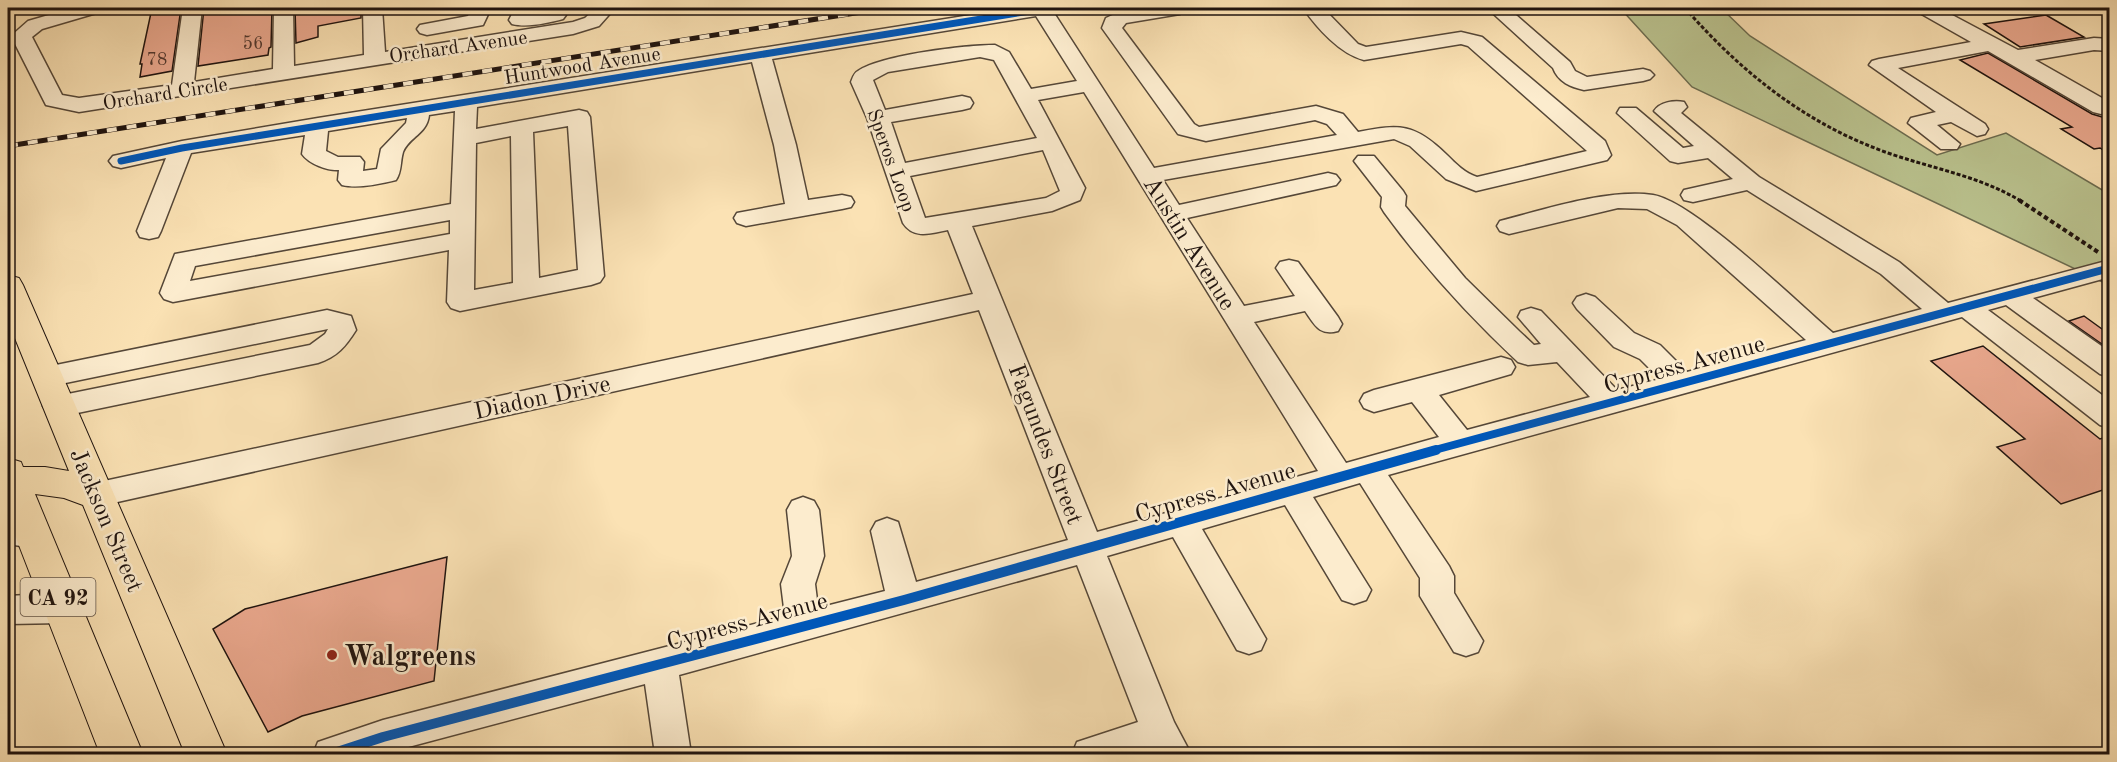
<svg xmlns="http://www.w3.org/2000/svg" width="2117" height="762" viewBox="0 0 2117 762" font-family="'Old Standard TT',serif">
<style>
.green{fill:#bbc490;stroke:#6c6c50;stroke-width:1.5}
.building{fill:#eba98f;stroke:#1e130f;stroke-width:1.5}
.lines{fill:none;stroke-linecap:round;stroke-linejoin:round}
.minor-casing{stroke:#554738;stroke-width:3}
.major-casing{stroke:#1e130f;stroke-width:2}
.path-far1{stroke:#1e130f;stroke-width:3;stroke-dasharray:4 2;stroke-linecap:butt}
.path{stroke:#1e130f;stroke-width:4;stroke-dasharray:4.5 3;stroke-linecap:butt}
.minor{fill:#fcecce;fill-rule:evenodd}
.major{fill:#fbe2b4;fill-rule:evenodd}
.rail-casing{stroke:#1e130f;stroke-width:5}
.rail{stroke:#fcecce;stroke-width:4;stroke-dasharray:10;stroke-linecap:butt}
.cycleway-far2-casing{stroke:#fcecce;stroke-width:10}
.cycleway-far1-casing{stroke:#fcecce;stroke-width:12}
.cycleway-casing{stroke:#fcecce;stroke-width:14}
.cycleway-far2{stroke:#0057b8;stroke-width:7}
.cycleway-far1{stroke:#0057b8;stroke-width:8}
.cycleway{stroke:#0057b8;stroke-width:10}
.poi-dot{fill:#8f2418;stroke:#fcecce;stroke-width:2}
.labels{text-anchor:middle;stroke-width:5;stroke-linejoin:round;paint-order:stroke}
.far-number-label{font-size:18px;fill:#51382f}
.far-street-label{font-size:20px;fill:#1e130f;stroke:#fcecce}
.shield{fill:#fcecce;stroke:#615448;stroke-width:1.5}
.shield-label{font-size:22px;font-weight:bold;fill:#1e130f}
.street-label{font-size:24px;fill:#1e130f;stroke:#fcecce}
.near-poi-label{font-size:28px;font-weight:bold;fill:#1e130f;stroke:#fcecce;text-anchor:start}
</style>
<rect width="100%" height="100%" fill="#fbe2b4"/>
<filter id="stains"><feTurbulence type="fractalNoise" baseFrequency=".00333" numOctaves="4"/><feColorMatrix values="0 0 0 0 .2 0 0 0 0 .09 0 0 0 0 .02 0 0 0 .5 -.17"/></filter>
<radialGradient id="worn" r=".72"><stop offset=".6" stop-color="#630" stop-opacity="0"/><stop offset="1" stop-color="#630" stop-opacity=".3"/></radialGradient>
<polygon class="green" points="1620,8 1721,8 1750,36 1937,155 2006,133 2109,194 2109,285 1692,87"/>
<g class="building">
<polygon points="152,8 181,8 172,71 140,77 142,64 140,64"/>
<polygon points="204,8 272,8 271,47 269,48 268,55 198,66"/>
<polygon points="295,8 361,8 361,18 318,26 318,37 296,43"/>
<polygon points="2046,15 2084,37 2020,47 1984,24"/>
<polygon points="1988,53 2092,114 2109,119 2109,154 2100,148 2094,149 2061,129 2072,127 1960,60"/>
<polygon points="2084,316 2102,329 2109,327 2109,349 2069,321"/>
<polygon points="1983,346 2100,439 2109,436 2109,488 2061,504 1997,447 2025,439 1931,361"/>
<polygon points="447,557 434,681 302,716 268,732 213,629 245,609"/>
</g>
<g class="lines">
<defs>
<g id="minor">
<polygon points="73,8 103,8 100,12 42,29 32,37 62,95 79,98 172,85 183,8 202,8 194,82 273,69 274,8 293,8 294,66 364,55 363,8 382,8 385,52 573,22 585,18 596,8 615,8 599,26 573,34 79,112 46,105 11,36 28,21"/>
<polygon points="472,8 491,8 483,25 427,35 420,33 417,29 420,25 468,16"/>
<path d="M515,8H533L532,12L563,11L566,15L563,19C548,23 527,28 512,24L509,20Z"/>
<path d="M1015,8H1058L1054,13L1154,168L1337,135L1327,124L1315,120L1206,141L1178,134L1102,28L1106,18C1130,6 1164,5 1190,8L1180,14L1126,23L1122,28L1194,124L1199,127L1316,106L1343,114L1358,132C1400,124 1414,123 1447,155C1456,164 1465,173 1477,177L1587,151L1468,46L1461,44L1364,60C1340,54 1317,28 1303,8H1323L1358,44L1366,47L1461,32L1482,37L1605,141L1611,155L1607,160L1476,191L1446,179L1410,146L1394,139L1163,180L1179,205L1328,173L1336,175L1340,180L1336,185L1187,218L1244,306L1295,296L1276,268L1280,262L1289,260L1298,262L1338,317L1342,324L1338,331C1319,336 1315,325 1305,311L1254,322L1346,463L1439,437L1412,402L1374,412L1364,408L1360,401L1364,394L1374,390L1501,357L1511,360L1515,367L1511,374L1439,395L1467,430L1590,397L1557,362L1528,365L1518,362C1469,316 1424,267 1384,212L1381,207L1382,197L1354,161L1358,156H1374L1403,191L1406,196L1405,206L1465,278L1519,331L1534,345L1541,344L1518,317L1521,311L1531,308L1541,311L1617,390L1660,379L1640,359L1614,347L1577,309L1573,303L1577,297L1586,294L1595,297L1634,333L1660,345L1687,372L1806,340L1677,225L1647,209L1618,208L1509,234L1500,231L1497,226L1500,221C1542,210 1610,188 1653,195C1693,201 1797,302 1833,333L1922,309L1881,274L1747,190L1693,202L1684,200L1681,195L1684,190L1733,179L1708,158L1678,163L1670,161L1617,113L1620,108H1636L1683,148L1694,146L1654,111C1660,102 1674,100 1684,102L1687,107L1681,113L1759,177L1899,262L1948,303L2110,260V277L2033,298L2110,352V377L2100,374L2006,305L1988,310L2110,401V428L2100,425L1962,317L1388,475L1449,566L1454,576V593L1483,641L1478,652L1466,656L1454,652L1420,596V578L1360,483L1313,497L1371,590L1366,600L1354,604L1342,600L1285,505L1202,529L1266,639L1261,650L1249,654L1237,650L1173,537L1107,556L1174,722L1191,754H1153L1151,752L1143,754H1072L1077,742L1138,722L1077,565L679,675L691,754H655L645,684L382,754H313L318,742L383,720L785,616L781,584L792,556L787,510L792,501L803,497L814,501L819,510L824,556L815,584L818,608L885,591L871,531L876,522L887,518L898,522L916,582L1068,540L979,310L95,507L84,504L79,495L84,486L95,483L973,294L948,230C932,233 914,240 903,223L867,118L851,82C853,77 854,73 858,71C881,55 966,45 995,45L1009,52L1031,89L1077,81L1036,16L772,59L796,145L808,200L842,195L851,197L854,202L851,207L842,209L746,226L737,223L734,218L737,213L785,204L774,145L752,62L477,107L476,129L579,110L587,112L590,117L604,276L600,282L591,285L460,311L451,308L447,302L449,250L173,302L164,299L160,293L175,254L451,204L455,111L429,115C427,134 409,137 403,152C400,162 402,171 396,180C380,184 358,189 342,185L338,180L339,170C328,171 309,164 302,154L305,135L191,153L161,231L158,237L149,239L140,237L137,231L166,158L121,168L113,166L109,161L113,156L182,141L318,118ZM980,57L994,60L1037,138L905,163L891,122L962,110L970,108L973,103L970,98L962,96L885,110L873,80L888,72ZM1084,92L1318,471L1097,532L972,226L1052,211L1080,200L1085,188L1038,100ZM407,118L406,123L381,149L377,169L363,171L364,162L360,157H338L326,151L328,131ZM568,126L578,270L539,278L533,132ZM511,136L513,283L474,290L476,143ZM1043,150L1060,191L1046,198L925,218L910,176ZM450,220V234L190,281L195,266Z"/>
<path d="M1487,8H1508L1570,62L1575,71L1587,77L1643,69L1650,71L1654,75L1650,79L1643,81L1584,90C1571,87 1558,82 1553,68Z"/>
<polygon points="1916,8 1939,8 2018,50 2094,38 2110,39 2110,51 2094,50 2035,60 2109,102 2110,111 2101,114 2093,112 1988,51 1898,68 1985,124 1988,129 1985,134 1977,136 1951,122 1937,125 1960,144 1957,149 1941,149 1908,123 1911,118 1936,112 1869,65 1872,61 1879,59 1971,42 1918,12"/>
<path d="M327,310L351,316L356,330C346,346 337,357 318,363L58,417L48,414L43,406L48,398L310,345L325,334L328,329L46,387L36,384L32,377L36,370L46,367Z"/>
<polygon points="8,518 44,526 49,535 44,544 33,548 8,544"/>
<polygon points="62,593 74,598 79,608 74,618 62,623 8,624 8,596"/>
</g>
<polygon id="major" points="8,275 19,278 23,285 227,754 185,754 83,505 64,498 35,494 143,754 100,754 8,517 8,458 21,462 23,467 45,467 69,471 8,321"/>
</defs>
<use href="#minor" class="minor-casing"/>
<use href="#major" class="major-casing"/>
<path class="path-far1" d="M1685,8C1742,73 1806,124 1888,153C1934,169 1979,176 2021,201"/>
<polyline class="path" points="2019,200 2098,252"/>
<use href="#minor" class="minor"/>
<use href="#major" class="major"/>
<defs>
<polyline id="rail" points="8,146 887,8"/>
</defs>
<use href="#rail" class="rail-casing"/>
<use href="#rail" class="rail"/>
<defs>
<polyline id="cycleway-far2" points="121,161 182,148 1049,8"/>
<polyline id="cycleway-far1" points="1431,451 2110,268"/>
<polyline id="cycleway" points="331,754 383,737 904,600 1436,450"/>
</defs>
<use href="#cycleway-far2" class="cycleway-far2-casing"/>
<use href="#cycleway-far1" class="cycleway-far1-casing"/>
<use href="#cycleway" class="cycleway-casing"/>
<use href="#cycleway-far2" class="cycleway-far2"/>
<use href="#cycleway-far1" class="cycleway-far1"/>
<use href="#cycleway" class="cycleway"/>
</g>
<circle class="poi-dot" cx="332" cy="655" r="6"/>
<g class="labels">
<g class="far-number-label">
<text x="253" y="49">56</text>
<text x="157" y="65">78</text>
</g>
<g class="far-street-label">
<text transform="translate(458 46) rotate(-8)" y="7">Orchard Avenue</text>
<text transform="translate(582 65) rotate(-9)" y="7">Huntwood Avenue</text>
<text transform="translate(165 93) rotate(-9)" y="7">Orchard Circle</text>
<text transform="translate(892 160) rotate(70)" y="7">Speros Loop</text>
</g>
<rect class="shield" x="20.5" y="578" width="75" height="38" rx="4.5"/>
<g class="shield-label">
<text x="58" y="605">CA 92</text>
</g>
<g class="street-label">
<text transform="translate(1190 243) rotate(58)" y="8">Austin Avenue</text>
<text transform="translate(1684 364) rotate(-15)" y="8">Cypress Avenue</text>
<text transform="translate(542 397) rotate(-12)" y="8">Diadon Drive</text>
<text transform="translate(1046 444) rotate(69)" y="8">Fagundes Street</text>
<text transform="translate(1215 492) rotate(-16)" y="8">Cypress Avenue</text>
<text transform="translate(107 520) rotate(67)" y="8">Jackson Street</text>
<text transform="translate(747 621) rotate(-15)" y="8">Cypress Avenue</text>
</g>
<g class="near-poi-label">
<text x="344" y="665">Walgreens</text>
</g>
</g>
<rect width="2117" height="762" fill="none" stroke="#fbe2b4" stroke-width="30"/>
<rect x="9" y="9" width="2099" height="744" fill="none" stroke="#1e130f" stroke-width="3"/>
<rect x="15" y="15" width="2087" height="732" fill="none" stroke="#1e130f" stroke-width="1.5"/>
<rect width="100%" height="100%" filter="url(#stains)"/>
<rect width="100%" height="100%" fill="url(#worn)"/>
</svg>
